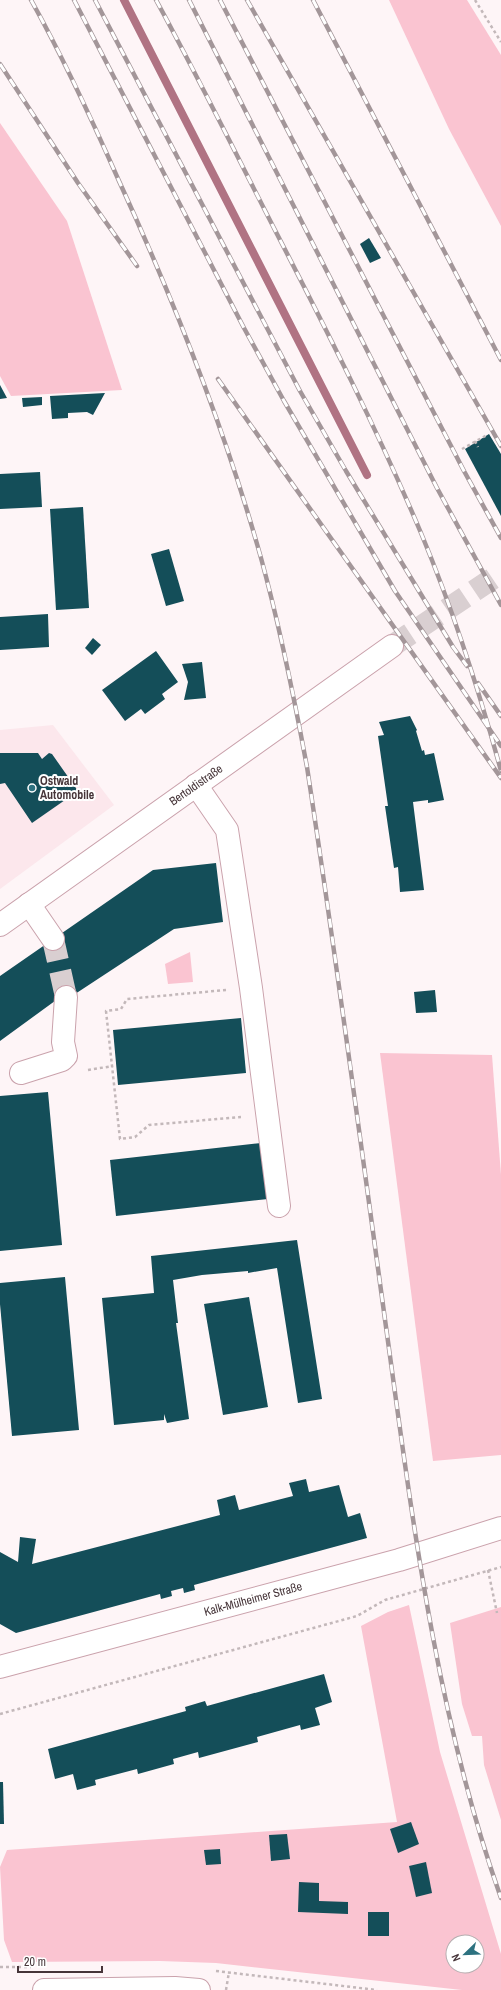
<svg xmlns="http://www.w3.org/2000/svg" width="501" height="1990" viewBox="0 0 501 1990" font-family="'Archivo Narrow',sans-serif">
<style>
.built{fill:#fce7ec}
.green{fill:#fac4d1;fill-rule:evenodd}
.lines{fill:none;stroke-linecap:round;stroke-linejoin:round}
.stream{stroke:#b07383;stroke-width:8}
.building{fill:#144e59}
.minor-tunnel{stroke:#d9cfd1;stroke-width:22;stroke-dasharray:22 11;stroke-linecap:butt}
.minor-casing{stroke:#caa2ac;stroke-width:24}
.major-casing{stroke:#caa2ac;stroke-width:24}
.path{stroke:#c3b8ba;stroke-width:2.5;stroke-dasharray:3 3;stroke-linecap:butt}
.minor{stroke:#fff;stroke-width:22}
.major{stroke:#fff;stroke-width:22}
.rail-casing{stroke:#a39699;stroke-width:4.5}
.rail{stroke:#fff;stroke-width:3;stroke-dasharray:9;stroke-linecap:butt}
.poi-dot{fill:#2d7280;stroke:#fff;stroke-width:1.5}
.labels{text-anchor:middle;stroke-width:4;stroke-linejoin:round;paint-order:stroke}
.poi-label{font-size:12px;font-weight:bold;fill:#463539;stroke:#fff;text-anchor:start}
.street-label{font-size:12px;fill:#463539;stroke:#fff}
</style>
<rect width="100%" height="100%" fill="#fef5f7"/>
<polygon class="built" points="53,725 114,805 0,889 0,730"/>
<g class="green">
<polygon points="389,0 467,0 501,55 501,226 449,129"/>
<polygon points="0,123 67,221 122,390 11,396 0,376"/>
<polygon points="190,952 193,982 168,984 165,964"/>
<polygon points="380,1053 492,1055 501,1175 501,1455 433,1461"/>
<path d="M409,1605L440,1752L501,1954V1990H462L216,1963L160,1961L12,1962L4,1940L0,1867L7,1850L397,1822L361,1626L388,1612ZM453,1942H477V1966H453Z"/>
<polygon points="501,1607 501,1820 484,1765 482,1736 472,1736 462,1704 450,1623"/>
</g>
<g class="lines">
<polyline class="stream" points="124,0 367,475"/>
</g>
<g class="building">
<polygon points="369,238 381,258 370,263 360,244"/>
<polygon points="0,385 7,398 0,399"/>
<polygon points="105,393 93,415 87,412 68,413 68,418 52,419 50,396"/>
<polygon points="42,397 42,405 23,407 22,398"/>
<polygon points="489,434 501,454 501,516 465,449"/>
<polygon points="40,472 42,507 0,509 0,474"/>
<polygon points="83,507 89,608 56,610 50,509"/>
<polygon points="169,549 184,601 166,606 151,554"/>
<polygon points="48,614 49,647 0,650 0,617"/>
<polygon points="93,638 101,645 92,655 85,648"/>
<polygon points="156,651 178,682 162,694 165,699 145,714 141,709 125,721 102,690"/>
<polygon points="202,662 206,698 184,700 188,682 182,664"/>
<polygon points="410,716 417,730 416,731 422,751 424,750 425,755 434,753 444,800 428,803 428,800 413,802 424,890 400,892 398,867 394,868 385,806 388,806 378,736 384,735 379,722"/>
<polygon points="0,753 38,753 42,759 49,753 52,754 78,791 32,823 5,783 0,784"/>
<polygon points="216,863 223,922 174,929 72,996 59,998 0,1041 0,976 153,870"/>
<polygon points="435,990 437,1012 416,1013 414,992"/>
<polygon points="241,1018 246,1073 118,1085 113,1030"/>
<polygon points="48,1092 62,1245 0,1251 0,1096"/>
<polygon points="261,1143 268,1199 116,1216 110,1160"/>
<polygon points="297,1240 322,1399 298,1403 277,1268 248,1273 248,1271 202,1275 173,1280 178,1323 176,1323 189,1419 167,1423 164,1414 164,1420 114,1425 102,1298 154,1293 151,1256"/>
<polygon points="65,1277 79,1430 12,1436 0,1304 0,1283"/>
<polygon points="249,1297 268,1407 223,1415 204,1304"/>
<polygon points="306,1479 309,1492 339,1485 348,1517 360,1513 367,1538 194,1585 195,1590 184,1593 183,1588 171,1591 172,1596 161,1599 160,1594 16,1633 0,1624 0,1552 18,1562 20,1537 36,1539 32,1564 220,1515 217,1500 235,1495 239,1510 293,1496 289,1483"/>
<polygon points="324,1674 332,1702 315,1708 320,1725 301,1730 300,1725 257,1737 258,1742 199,1758 198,1752 173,1759 174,1764 138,1774 137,1769 95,1780 96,1785 77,1790 73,1774 55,1779 48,1749 186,1711 185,1707 205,1701 207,1706"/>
<polygon points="0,1782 3,1782 4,1824 0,1824"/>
<polygon points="411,1822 419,1844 398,1853 390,1829"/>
<polygon points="287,1834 290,1859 271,1861 269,1835"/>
<polygon points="220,1849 221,1864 206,1865 204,1850"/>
<polygon points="426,1862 432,1893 416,1897 409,1866"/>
<polygon points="299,1882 319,1883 319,1901 348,1902 348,1914 298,1912"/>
<rect x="368" y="1912" width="21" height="24"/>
</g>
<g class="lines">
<g class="minor-tunnel">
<polyline points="392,646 501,573"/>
<polyline points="53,939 66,997"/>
</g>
<defs>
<g id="minor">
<polyline points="196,785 227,830 251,988 279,1206"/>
<polyline points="29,904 53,939"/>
<polyline points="0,925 392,646"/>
<polyline points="21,1073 62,1060 66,1056 63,1042 66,997"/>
<polyline points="0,1667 399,1560 501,1528"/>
</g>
<polyline id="major" points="44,1990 175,1988 199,1990"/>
</defs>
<use href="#minor" class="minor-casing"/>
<use href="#major" class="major-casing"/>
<g class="path">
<polyline points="475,0 501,42"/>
<polyline points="475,441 478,447"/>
<polyline points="462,449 487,435"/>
<polyline points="226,990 127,999 121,1009 106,1011 120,1139 135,1137 149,1125 241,1117"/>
<polyline points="88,1070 113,1066"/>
<polyline points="488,1570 497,1613"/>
<polyline points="0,1714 357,1616 385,1600 501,1567"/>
<polyline points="0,1967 31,1967"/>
<polyline points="216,1971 377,1990"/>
<polyline points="226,1990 229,1972"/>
</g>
<use href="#minor" class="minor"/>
<use href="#major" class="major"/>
<defs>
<g id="rail">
<path d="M31,0C64,59 92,120 119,181C175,303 225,429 261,558C280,627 294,697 307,767C337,963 363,1160 390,1356C415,1539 439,1723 501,1898"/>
<polyline points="74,0 244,328 284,401 395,591 501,746"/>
<polyline points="95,0 300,391 346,471 453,647 467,666"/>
<path d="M156,0C198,77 237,156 277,234C328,333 378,431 421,533C453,610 479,690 501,771"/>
<polyline points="189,0 437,488 501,605"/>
<polyline points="220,0 464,471 501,538"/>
<polyline points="247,0 501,446"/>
<polyline points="313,0 501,360"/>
<polyline points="0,64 78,183 137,266"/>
<polyline points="218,379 501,778"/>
<polyline points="478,683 501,716"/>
</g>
</defs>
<use href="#rail" class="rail-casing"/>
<use href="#rail" class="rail"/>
</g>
<circle class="poi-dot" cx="32" cy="788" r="4"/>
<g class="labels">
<g class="poi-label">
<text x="40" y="785">Ostwald<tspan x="40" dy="14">Automobile</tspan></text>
</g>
<g class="street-label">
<text transform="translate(196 785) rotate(-35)" y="4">Bertoldistraße</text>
<text transform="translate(253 1599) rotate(-15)" y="4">Kalk-Mülheimer Straße</text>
</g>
</g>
<g transform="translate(465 1954) rotate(247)"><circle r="19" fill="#ffffff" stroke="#b5aeb0"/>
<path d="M0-3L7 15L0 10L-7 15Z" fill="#2d7280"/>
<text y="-6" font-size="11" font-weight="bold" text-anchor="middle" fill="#463539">N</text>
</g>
<path d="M18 1966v6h84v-6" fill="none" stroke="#463539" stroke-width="2"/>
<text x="24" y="1966" font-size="12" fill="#463539" stroke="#ffffff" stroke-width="3" paint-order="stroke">20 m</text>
</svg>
